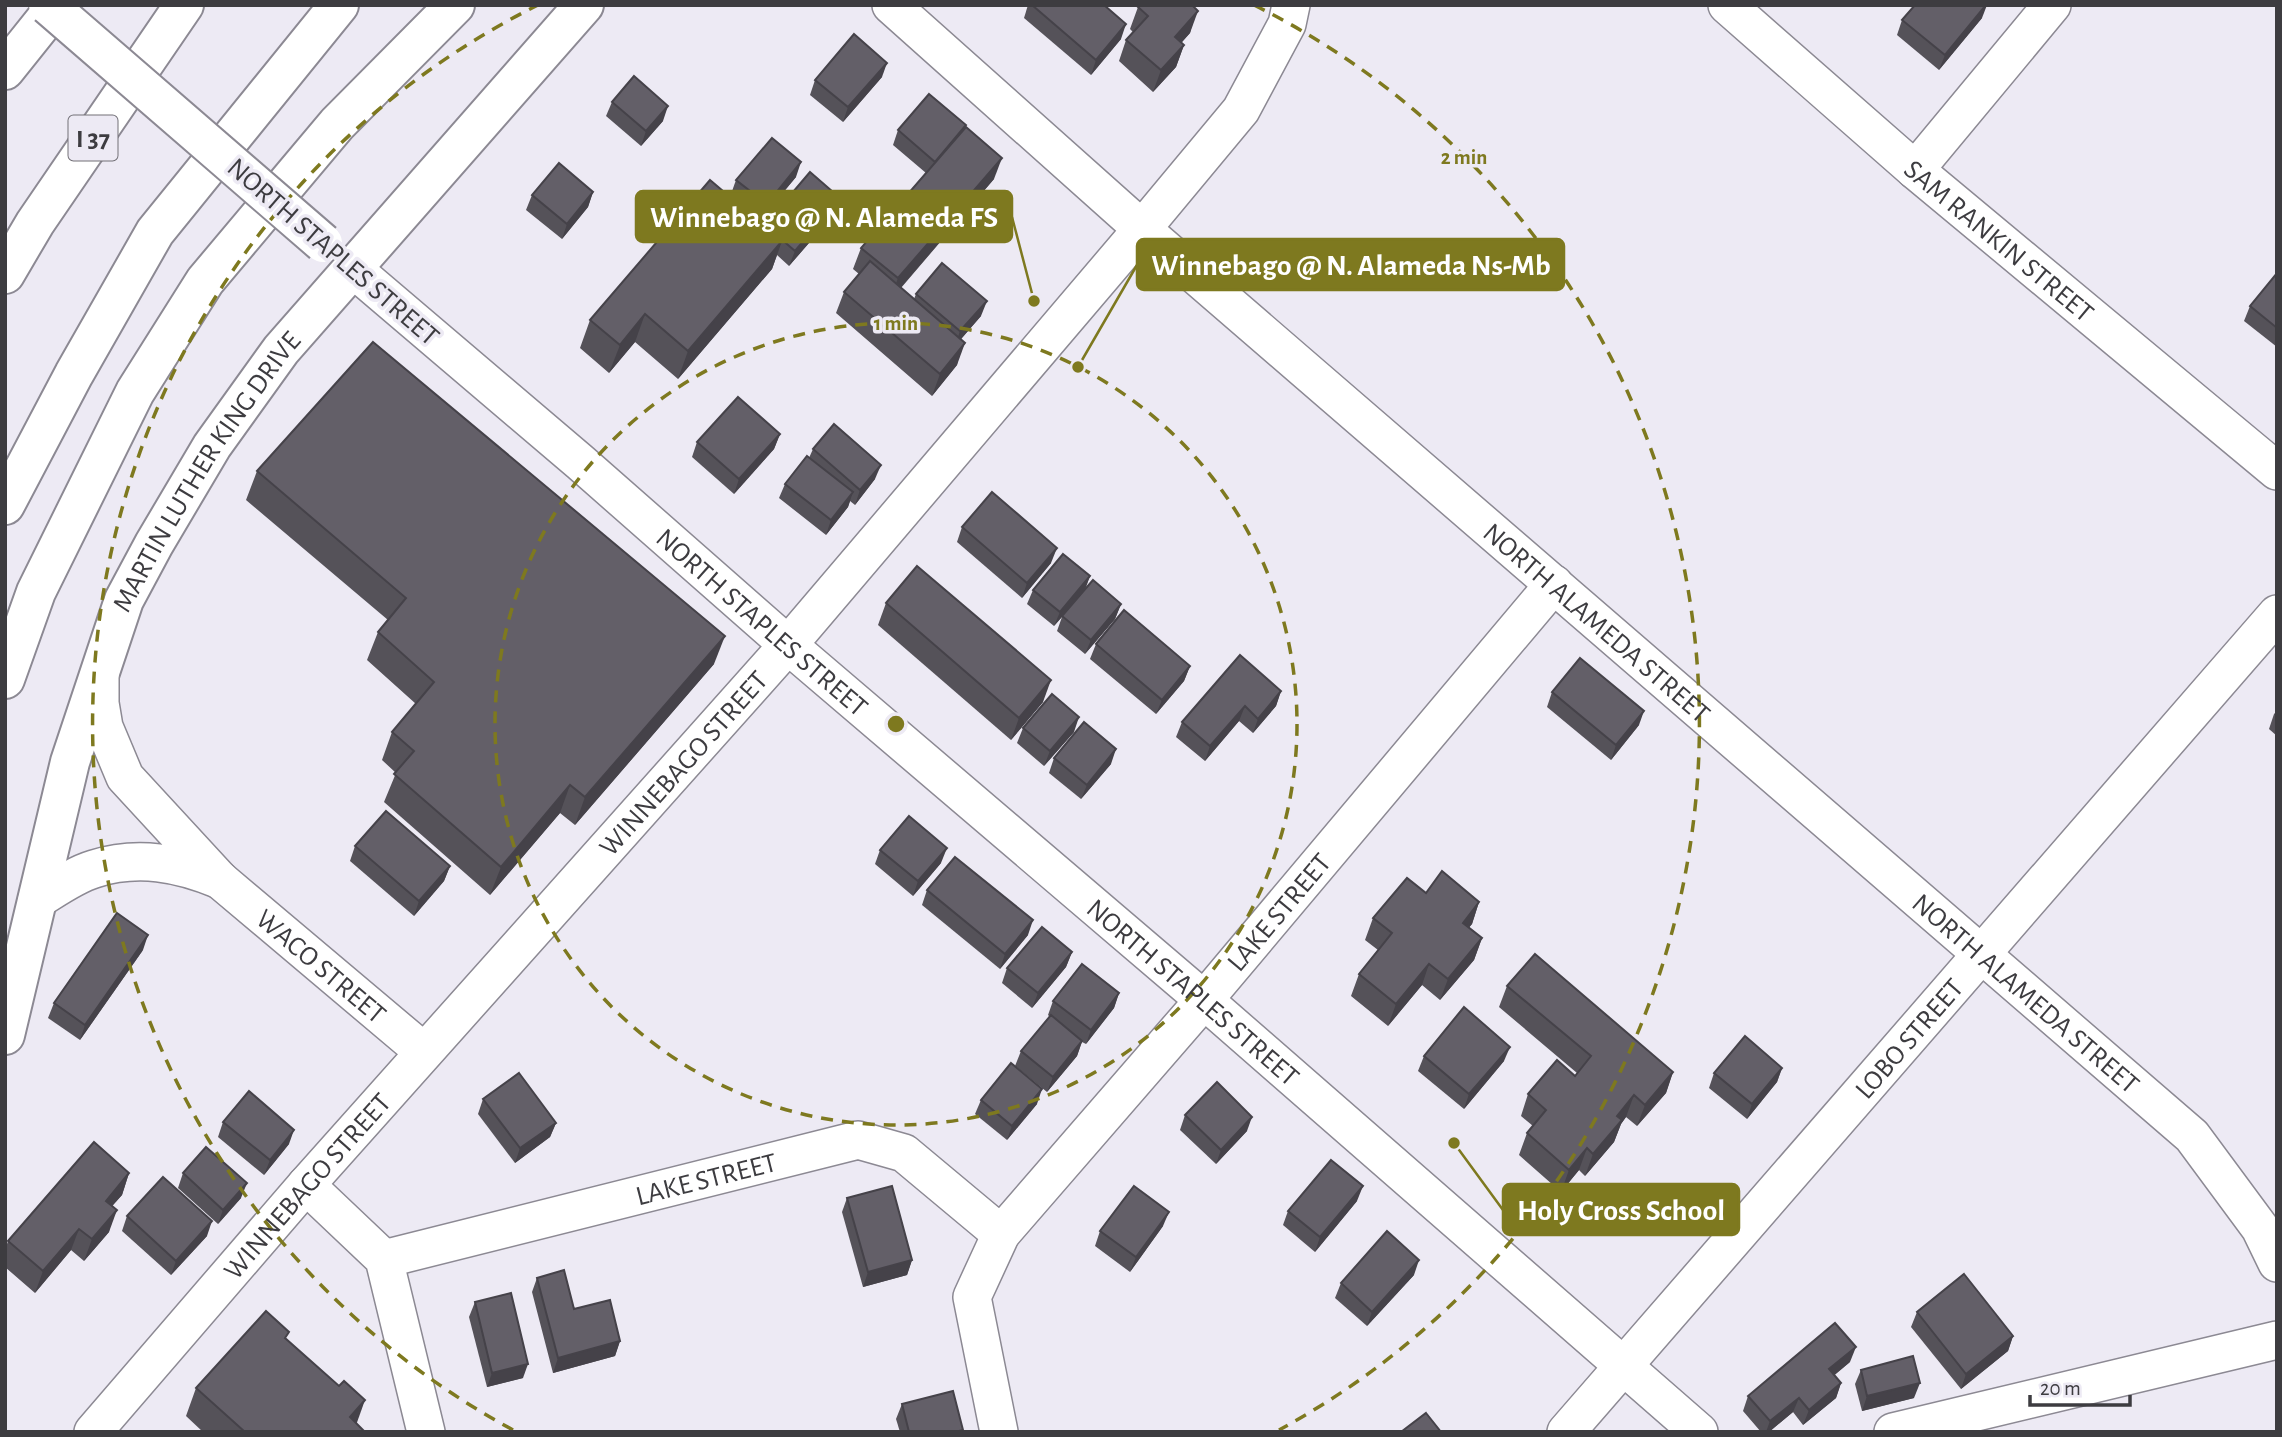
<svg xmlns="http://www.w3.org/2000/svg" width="2282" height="1437" viewBox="0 0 2282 1437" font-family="'Alegreya Sans',sans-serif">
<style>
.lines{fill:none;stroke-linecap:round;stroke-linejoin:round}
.minor-casing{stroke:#8c8993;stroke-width:40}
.major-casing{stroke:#8c8993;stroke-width:42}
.highway-casing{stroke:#8c8993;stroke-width:42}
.minor{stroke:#fff;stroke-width:37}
.major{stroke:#fff;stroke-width:38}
.highway{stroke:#fff;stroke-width:38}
.major-bridge-casing{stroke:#8c8993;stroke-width:42;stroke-linecap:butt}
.major-bridge{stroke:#fff;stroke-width:38}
.wall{fill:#555259}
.shaded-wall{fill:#454249}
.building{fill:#635f68;stroke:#454249;stroke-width:2}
.ring{fill:none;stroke:#7e791f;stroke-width:3.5;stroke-dasharray:12 9}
.labels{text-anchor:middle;stroke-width:7;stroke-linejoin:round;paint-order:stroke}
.shield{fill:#edeaf4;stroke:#727076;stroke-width:2}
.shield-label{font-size:26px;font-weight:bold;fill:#3d3c40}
.street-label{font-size:28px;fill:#3d3c40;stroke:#edeaf4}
.centre{fill:#7e791f;stroke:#edeaf4;stroke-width:3.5}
.ring-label{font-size:21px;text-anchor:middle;font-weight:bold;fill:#7e791f;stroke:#edeaf4;stroke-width:7;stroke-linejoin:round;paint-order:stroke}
.leader{fill:none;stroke:#7e791f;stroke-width:2.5}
.callout-dot{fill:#7e791f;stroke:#edeaf4;stroke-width:2.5}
.callout{fill:#7e791f;stroke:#7e791f;stroke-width:2.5}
.callout-label{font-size:30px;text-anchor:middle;font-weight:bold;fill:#fff}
</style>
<rect width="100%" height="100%" fill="#edeaf4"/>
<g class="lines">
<defs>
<g id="minor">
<path id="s1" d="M891,5L1142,229L2192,1136L2260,1228L2277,1263"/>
<path id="s2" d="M1727,5L1915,170L2277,471"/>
<polyline points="1915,170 2052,5"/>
<path id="s3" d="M352,268L580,462L788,645L1204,1000L1699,1432"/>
<path id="s4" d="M220,880L424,1052"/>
<path d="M37,900C55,889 74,875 94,869C138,855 179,863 220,880L125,777L104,727L100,703V673"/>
<polyline points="306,1185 384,1259 426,1432"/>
<path id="s5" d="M384,1259L858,1140L904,1153L1001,1234L1204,1000L1554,584"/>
<path id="s6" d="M93,1432L306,1185L788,645L1142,229L1241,110L1287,24L1291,5"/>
<polyline points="999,1432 972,1297 1001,1234"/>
<path id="s7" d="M1566,1432L2277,614"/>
<polyline points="1893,1432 2277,1340"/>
</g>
<g id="major">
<path id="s8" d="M5,1035L70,762L124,600L154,544L212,446L281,350L584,5"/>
</g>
<g id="highway">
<polyline points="5,70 57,5"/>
<polyline points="5,274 35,223 184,5"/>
<polyline points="5,505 74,374 155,232 339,5"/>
<polyline points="5,679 36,592 135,392 205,281 337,124 455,5"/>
</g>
</defs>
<use href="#minor" class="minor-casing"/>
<use href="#major" class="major-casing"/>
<use href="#highway" class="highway-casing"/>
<use href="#minor" class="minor"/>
<use href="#major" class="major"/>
<use href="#highway" class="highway"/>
<defs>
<polyline id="major-bridge" points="48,5 323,243"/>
</defs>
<use href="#major-bridge" class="major-bridge-casing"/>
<use href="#major-bridge" class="major-bridge"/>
</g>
<g class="wall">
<polygon points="1028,5 1104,5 1121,39 1091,75 1024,18"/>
<polygon points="1138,7 1196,9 1190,33 1181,43 1184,45 1176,67 1153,92 1119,61 1126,40 1133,32 1130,29"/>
<polygon points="1982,18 1939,70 1897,35 1902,20"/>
<polygon points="882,77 843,122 810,95 815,80"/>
<polygon points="612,102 663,121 641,146 606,116"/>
<polygon points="966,127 994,179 901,288 914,299 916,294 981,316 961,339 957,365 932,396 836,313 844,292 859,274 853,269 861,248 926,173 893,145 898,130"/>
<polygon points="796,177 761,219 731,194 736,180"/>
<polygon points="593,192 588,207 562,239 526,210 532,195"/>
<polygon points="840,198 835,213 789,266 777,255 772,269 678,379 635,342 609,373 580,348 590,320 765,226"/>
<polygon points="2277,273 2277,347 2244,321 2250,306"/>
<polygon points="780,434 774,449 734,494 692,457 697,442"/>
<polygon points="813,449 875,479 855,505 850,501 848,507 826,535 779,498 785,484 809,458"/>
<polygon points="257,471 714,664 575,825 560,813 490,895 384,802 396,773 382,760 392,732 416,704 367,660 378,632 388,620 246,500"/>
<polygon points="962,527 1051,563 1022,598 957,542"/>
<polygon points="1090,576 1085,590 1121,604 1115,619 1085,654 1057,631 1062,617 1054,626 1027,604 1033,590"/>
<polygon points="886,603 1043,702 1011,740 878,625"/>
<polygon points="1096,644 1190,666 1184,681 1156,714 1090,659"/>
<polygon points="1281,691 1276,706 1253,733 1239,721 1205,761 1176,737 1182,722"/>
<polygon points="1552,692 1639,725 1611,760 1547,707"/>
<polygon points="2277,711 2277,736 2269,729 2274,714"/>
<polygon points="1023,728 1074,732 1044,766 1017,743"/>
<polygon points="1054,758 1111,764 1081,799 1049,773"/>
<polygon points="355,846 450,866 444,881 414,916 350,861"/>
<polygon points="880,850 941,863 913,896 875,864"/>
<polygon points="927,890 1028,935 1000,969 922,905"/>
<polygon points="1426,893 1479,902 1472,924 1469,927 1482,938 1474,960 1440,1000 1422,985 1388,1026 1351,996 1359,974 1378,950 1365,940 1373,918"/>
<polygon points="143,950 80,1040 48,1018 54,1003"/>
<polygon points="1072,952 1066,967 1032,1008 1002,983 1007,968"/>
<polygon points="1507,986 1673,1072 1666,1093 1637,1126 1626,1117 1621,1124 1614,1142 1585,1176 1579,1170 1561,1192 1519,1155 1527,1133 1533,1126 1521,1116 1528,1094 1575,1076 1577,1073 1499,1007"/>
<polygon points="1119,993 1114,1008 1086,1044 1082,1042 1077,1056 1047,1092 1015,1066 1021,1051 1050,1017 1048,1015 1053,1001"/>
<polygon points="1424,1056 1504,1061 1464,1109 1418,1071"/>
<polygon points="1782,1068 1777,1082 1747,1119 1709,1088 1714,1073"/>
<polygon points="483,1099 556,1123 550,1137 515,1163 478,1114"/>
<polygon points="981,1100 1037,1104 1007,1140 975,1114"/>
<polygon points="1185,1115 1247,1131 1216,1164 1180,1130"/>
<polygon points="223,1122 289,1144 264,1175 218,1137"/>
<polygon points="129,1173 122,1195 112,1206 109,1232 84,1261 71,1250 35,1293 5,1267 5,1250 8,1241"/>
<polygon points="183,1173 241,1198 218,1224 178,1188"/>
<polygon points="847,1198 912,1260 907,1275 863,1287 842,1212"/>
<polygon points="1357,1201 1315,1252 1283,1225 1288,1211"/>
<polygon points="127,1216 207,1236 171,1275 122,1231"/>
<polygon points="1163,1226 1130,1272 1095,1246 1100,1231"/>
<polygon points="1414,1275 1367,1326 1335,1298 1341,1283"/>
<polygon points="537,1278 574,1309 620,1341 615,1356 553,1373 532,1292"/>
<polygon points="475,1302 523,1378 487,1387 469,1317"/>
<polygon points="1917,1312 2013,1336 2008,1351 1961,1389 1911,1327"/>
<polygon points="287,1339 356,1424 365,1432 203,1432 186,1416 196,1388"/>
<polygon points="1850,1362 1834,1375 1841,1383 1836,1398 1803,1425 1793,1412 1769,1432 1761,1432 1743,1411 1748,1396"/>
<polygon points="1861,1370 1914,1398 1862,1411 1855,1384"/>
<polygon points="902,1404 962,1432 900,1432 896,1419"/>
</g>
<g class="shaded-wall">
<polygon points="1986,5 1987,5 1982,18 1939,70 1945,55"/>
<polygon points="1198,11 1190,33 1167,59 1175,37"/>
<polygon points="1126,24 1121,39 1091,75 1096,60"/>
<polygon points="1184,45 1176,67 1153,92 1161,70"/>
<polygon points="887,63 882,77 843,122 848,107"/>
<polygon points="668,106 663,121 641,146 646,131"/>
<polygon points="1002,158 994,179 890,300 898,278"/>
<polygon points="801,162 796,177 761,219 767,204"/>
<polygon points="593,192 588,207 562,239 567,224"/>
<polygon points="840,198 835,213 789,266 795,251"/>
<polygon points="782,241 772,269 678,379 688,351"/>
<polygon points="987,301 981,316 955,346 960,331"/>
<polygon points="645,314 635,342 609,373 620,345"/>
<polygon points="965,343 957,365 932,396 940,374"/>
<polygon points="780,434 774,449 734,494 739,479"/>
<polygon points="881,465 875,479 855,505 860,490"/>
<polygon points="853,492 848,507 826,535 831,520"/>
<polygon points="1057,548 1051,563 1022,598 1027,583"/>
<polygon points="1090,576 1084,591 1054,626 1060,612"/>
<polygon points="1121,604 1115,619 1085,654 1091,640"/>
<polygon points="725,636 714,664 575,825 585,797"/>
<polygon points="1190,666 1184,681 1156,714 1162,700"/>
<polygon points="1051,680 1043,702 1011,740 1019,718"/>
<polygon points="1281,691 1276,706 1253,733 1258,719"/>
<polygon points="1245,706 1239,721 1205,761 1210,746"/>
<polygon points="1644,711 1639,725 1611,760 1616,745"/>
<polygon points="1079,717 1074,732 1044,766 1050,751"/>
<polygon points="1116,749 1111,764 1081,799 1087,785"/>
<polygon points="570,785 560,813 490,895 501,867"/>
<polygon points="947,848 941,863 913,896 918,881"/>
<polygon points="450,866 444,881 414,916 419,901"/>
<polygon points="1479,902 1472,924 1455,945 1463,923"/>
<polygon points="1033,920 1028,935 1000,969 1005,954"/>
<polygon points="148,935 143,950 80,1040 85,1025"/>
<polygon points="1482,938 1474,960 1440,1000 1448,979"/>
<polygon points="1072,952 1066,967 1032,1008 1038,993"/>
<polygon points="1429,964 1422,985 1388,1026 1396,1004"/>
<polygon points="1119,993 1114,1008 1086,1044 1091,1030"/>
<polygon points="1082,1041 1077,1056 1047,1092 1053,1077"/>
<polygon points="1510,1047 1504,1061 1464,1109 1469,1094"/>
<polygon points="1782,1068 1777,1082 1747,1119 1752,1104"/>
<polygon points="1673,1072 1666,1093 1637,1126 1645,1105"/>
<polygon points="1042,1089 1037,1104 1007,1140 1012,1126"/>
<polygon points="1634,1095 1626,1117 1621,1124 1614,1142 1585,1176 1593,1154 1617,1116"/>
<polygon points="1252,1117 1247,1131 1216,1164 1221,1150"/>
<polygon points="556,1123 550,1137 515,1163 520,1148"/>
<polygon points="294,1130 289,1144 264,1175 270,1160"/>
<polygon points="1587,1148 1579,1170 1561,1192 1569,1170"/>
<polygon points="129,1173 122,1195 98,1222 106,1201"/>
<polygon points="247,1183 241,1198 218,1224 223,1210"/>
<polygon points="1363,1186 1357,1201 1315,1252 1320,1237"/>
<polygon points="117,1210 109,1232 84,1261 92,1239"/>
<polygon points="1169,1212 1163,1226 1130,1272 1136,1257"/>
<polygon points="212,1221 207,1236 171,1275 176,1261"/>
<polygon points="79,1229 71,1250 35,1293 43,1271"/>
<polygon points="912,1260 907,1275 863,1287 868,1272"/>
<polygon points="1419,1260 1414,1275 1367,1326 1372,1312"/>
<polygon points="2013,1336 2008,1351 1961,1389 1966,1374"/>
<polygon points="620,1341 615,1356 553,1373 558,1358"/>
<polygon points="1856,1347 1850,1362 1824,1384 1829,1369"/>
<polygon points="528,1364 523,1378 487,1387 492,1373"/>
<polygon points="1841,1383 1836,1398 1803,1425 1809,1410"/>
<polygon points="1920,1383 1914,1398 1862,1411 1867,1396"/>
<polygon points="1799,1398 1793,1412 1769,1432 1766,1432 1770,1421"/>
<polygon points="365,1400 355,1428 350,1417"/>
</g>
<g class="building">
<polygon points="1032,5 1104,5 1126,24 1096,60"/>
<polygon points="1140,5 1192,5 1198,11 1175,37 1184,45 1161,70 1126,40 1148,16 1138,7"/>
<polygon points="1915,5 1986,5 1945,55 1902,20"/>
<polygon points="854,34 887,63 848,107 815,80"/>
<polygon points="634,76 668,106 646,131 612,102"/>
<polygon points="929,94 966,125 935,162 898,130"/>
<polygon points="966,127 1002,158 898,278 861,248"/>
<polygon points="772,138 801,162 767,204 736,180"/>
<polygon points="559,163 593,192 567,224 532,195"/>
<polygon points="810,172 840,198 795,251 765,225"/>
<polygon points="710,180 782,241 688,351 645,314 620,345 590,320"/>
<polygon points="870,261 965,343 940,374 844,292"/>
<polygon points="942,263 987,301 960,331 916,294"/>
<polygon points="2277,273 2277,328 2250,306"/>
<polygon points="373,342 725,636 585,797 570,785 501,867 394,774 414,751 392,732 434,682 378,632 406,598 257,471"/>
<polygon points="738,397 780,434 739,479 697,442"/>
<polygon points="834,424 881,465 860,490 813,449"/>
<polygon points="807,456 853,492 831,520 785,484"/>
<polygon points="992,492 1057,548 1027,583 962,527"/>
<polygon points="1063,554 1090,576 1060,612 1033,590"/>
<polygon points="917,566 1051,680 1019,718 886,603"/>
<polygon points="1093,580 1121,604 1091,640 1062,616"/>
<polygon points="1124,610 1190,666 1162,700 1096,644"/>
<polygon points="1240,655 1281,691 1258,719 1245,706 1210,746 1182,722"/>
<polygon points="1580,658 1644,711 1616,745 1552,692"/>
<polygon points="1052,694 1079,717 1050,751 1023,728"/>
<polygon points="1084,722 1116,749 1087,785 1054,758"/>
<polygon points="386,811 450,866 419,901 355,846"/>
<polygon points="909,816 947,848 918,881 880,850"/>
<polygon points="955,857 1033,920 1005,954 927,890"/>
<polygon points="1442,871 1479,902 1463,923 1482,938 1448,979 1429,964 1396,1004 1359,974 1392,933 1373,918 1407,878 1426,893"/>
<polygon points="117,913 148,935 85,1025 54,1003"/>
<polygon points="1042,927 1072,952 1038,993 1007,968"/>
<polygon points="1535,954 1673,1072 1645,1105 1634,1095 1617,1116 1622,1120 1593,1154 1587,1148 1569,1170 1527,1133 1546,1110 1528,1094 1557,1060 1575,1076 1591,1056 1507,986"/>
<polygon points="1082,964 1119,993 1091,1030 1053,1001"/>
<polygon points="1464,1007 1510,1047 1469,1094 1424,1056"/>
<polygon points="1051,1015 1082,1041 1053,1077 1021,1051"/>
<polygon points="1745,1036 1782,1068 1752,1104 1714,1073"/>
<polygon points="1011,1063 1042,1089 1012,1126 981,1100"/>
<polygon points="519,1073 556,1123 520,1148 483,1099"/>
<polygon points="1217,1082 1252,1117 1221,1150 1185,1115"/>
<polygon points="249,1091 294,1130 270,1160 223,1122"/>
<polygon points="94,1142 129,1173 106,1201 117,1210 92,1239 79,1229 43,1271 8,1241"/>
<polygon points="206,1147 247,1183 223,1210 183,1173"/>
<polygon points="1331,1160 1363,1186 1320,1237 1288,1211"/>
<polygon points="163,1177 212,1221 176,1261 127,1216"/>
<polygon points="892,1186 912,1260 868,1272 847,1198"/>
<polygon points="1134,1186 1169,1212 1136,1257 1100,1231"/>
<polygon points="1387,1231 1419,1260 1372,1312 1341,1283"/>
<polygon points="564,1270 574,1309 610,1300 620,1341 558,1358 537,1278"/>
<polygon points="1964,1274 2013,1336 1966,1374 1917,1312"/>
<polygon points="511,1293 528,1364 492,1373 475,1302"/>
<polygon points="266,1311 289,1332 285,1338 339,1386 344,1381 365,1400 350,1417 365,1432 245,1432 196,1388"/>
<polygon points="1835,1323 1856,1347 1829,1369 1841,1383 1809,1410 1799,1398 1770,1421 1748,1396"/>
<polygon points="1913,1356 1920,1383 1867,1396 1861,1370"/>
<polygon points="953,1391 963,1430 955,1432 909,1432 902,1404"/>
<polygon points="1426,1413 1441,1432 1401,1432"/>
</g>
<g class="ring">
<circle cx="896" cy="724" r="401"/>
<path d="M513 1430A803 803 0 0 1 538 5M1254 5A803 803 0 0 1 1279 1430"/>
</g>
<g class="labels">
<rect class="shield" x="68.5" y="115.5" width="49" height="45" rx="5"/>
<g class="shield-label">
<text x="93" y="147">I 37</text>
</g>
<g class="street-label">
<text dy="10" stroke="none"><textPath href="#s2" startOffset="360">SAM RANKIN STREET</textPath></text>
<text transform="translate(334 251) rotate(41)" y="10">NORTH STAPLES STREET</text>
<text dy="10" stroke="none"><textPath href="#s8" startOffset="604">MARTIN LUTHER KING DRIVE</textPath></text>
<text dy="10" stroke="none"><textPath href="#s3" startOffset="542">NORTH STAPLES STREET</textPath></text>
<text dy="10" stroke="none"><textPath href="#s1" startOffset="938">NORTH ALAMEDA STREET</textPath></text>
<text dy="10" stroke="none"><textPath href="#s6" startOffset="892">WINNEBAGO STREET</textPath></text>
<text dy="10" stroke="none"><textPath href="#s5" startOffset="1088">LAKE STREET</textPath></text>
<text dy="10" stroke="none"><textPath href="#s4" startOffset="133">WACO STREET</textPath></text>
<text dy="10" stroke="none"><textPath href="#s3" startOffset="1110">NORTH STAPLES STREET</textPath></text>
<text dy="10" stroke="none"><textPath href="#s1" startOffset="1505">NORTH ALAMEDA STREET</textPath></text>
<text dy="10" stroke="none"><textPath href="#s7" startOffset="522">LOBO STREET</textPath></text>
<text dy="10" stroke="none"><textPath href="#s5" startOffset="332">LAKE STREET</textPath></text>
<text dy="10" stroke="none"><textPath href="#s6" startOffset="326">WINNEBAGO STREET</textPath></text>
</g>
</g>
<circle cx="896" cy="724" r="10" class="centre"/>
<g class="ring-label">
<text x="1464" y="164">2 min</text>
<text x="896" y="330">1 min</text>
</g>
<path class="leader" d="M1034 301L1012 217M1078 367L1137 265M1454 1143L1503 1210"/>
<g class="callout-dot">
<circle cx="1034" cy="301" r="7"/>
<circle cx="1078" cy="367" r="7"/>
<circle cx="1454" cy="1143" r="7"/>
</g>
<g class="callout">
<rect x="636" y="191" width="376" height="51" rx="7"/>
<rect x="1137" y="239" width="427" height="51" rx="7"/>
<rect x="1503" y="1184" width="236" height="51" rx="7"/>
</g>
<g class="callout-label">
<text x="824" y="227">Winnebago @ N. Alameda FS</text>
<text x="1351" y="275">Winnebago @ N. Alameda Ns-Mb</text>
<text x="1621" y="1220">Holy Cross School</text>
</g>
<rect width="2282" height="1437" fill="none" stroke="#3d3c40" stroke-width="14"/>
<path d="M2030 1395v10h100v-10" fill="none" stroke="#3d3c40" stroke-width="3.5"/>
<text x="2040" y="1395" font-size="21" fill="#3d3c40" stroke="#edeaf4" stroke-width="5" paint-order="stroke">20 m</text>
</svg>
